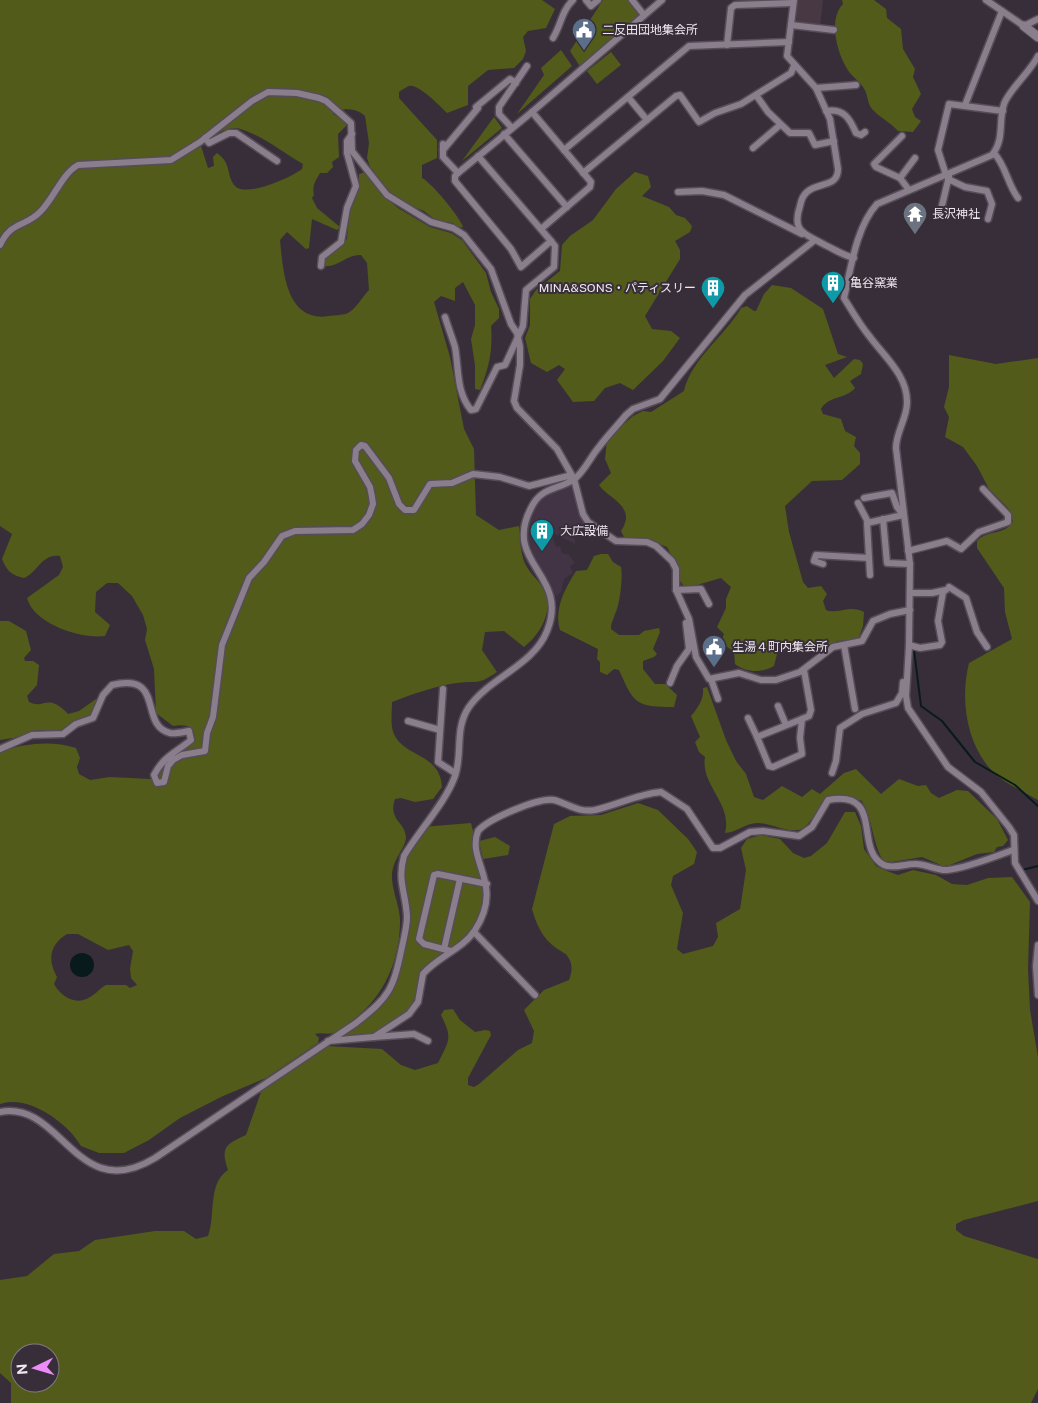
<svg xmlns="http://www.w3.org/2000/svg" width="1038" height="1403" viewBox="0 0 1038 1403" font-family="'Public Sans','Noto Sans JP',sans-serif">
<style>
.built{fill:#433445}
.education{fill:#473844}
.green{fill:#525b1a;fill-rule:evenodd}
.water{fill:#091a1d}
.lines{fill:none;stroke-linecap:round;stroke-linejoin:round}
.stream{stroke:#091a1d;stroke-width:2}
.street-casing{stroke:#554d57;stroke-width:9}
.secondary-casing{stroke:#554d57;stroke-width:11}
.street{stroke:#8a7e8c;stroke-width:6}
.secondary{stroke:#8a7e8c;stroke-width:9}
.labels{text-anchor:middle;stroke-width:4;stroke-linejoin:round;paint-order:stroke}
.poi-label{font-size:12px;fill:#efe8f0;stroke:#382e39;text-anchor:start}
</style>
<rect width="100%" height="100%" fill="#382e39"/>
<polygon class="built" points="572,482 585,522 579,533 567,526 566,533 575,539 575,544 551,532 556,547 560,546 562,553 569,555 575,563 570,566 573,573 564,579 561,592 556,596 538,566 528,541 528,518 543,493"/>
<polygon class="education" points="798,0 823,0 820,27 796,24"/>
<g class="green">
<path d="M0,0H542L555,9L546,28L528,31L523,37L526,51L523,59L514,68L488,70L468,86V105L447,113C441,107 418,83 409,86C406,87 402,90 399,92V98L437,140V158L422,165V178C431,182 460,217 463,227L457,228L453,223L437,221L424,211L400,202L389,191L370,167L367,158L369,143L365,116C358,108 342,108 333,111V114L346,122V126L338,134L339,157L332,162L333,167L327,173H320C315,182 312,185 314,195L312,198L317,208L340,227L337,230L312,219L309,248L306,249L287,232L280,240C283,271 286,323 329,316C335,315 344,315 348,313C356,309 363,296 369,290L367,263L361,255C347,254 337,268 324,266C322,256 340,247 347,239L349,210L358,191L359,174L365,172L386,198L398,208L430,227L451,233L462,240L486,273L491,292L499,309V318L491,326C493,350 489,368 480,390L475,389V365L471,339L475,325V305L463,282L455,288V301L441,296L434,302L450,357L464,429L474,449L476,515L499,530L519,526C520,537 520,550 524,561C527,570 536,578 542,586C556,608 541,634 524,647L504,631L485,632L482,650L497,672C476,686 480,680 457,683C435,686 413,694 392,702C392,712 390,726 394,734C405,758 440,753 442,787L433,799L415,802L401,798L395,799C388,820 405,822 406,837C406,849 391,859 392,879C393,894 401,909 400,924C399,965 381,1002 346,1025C343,1027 338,1032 333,1033C328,1035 321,1032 315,1034L319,1038L318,1043L266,1078L223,1096L180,1118L149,1140L124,1153H99L81,1146C68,1123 28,1094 0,1104V751C26,744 50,740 76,748L80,758L77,767L79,774L90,780L110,777L150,779L158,775L175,754L194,742C197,726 186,724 173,726L156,713L154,669L145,640L147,629L143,615L132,596L118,583H107L96,592L95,612L110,625L105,636C80,639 34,624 27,598L59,575L63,567L60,556C42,553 38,572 24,578C11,575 7,571 2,559L12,534L0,526ZM237,128C263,135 280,151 303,164L302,169C292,177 246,198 235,186C226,176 232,163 217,153L213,157L214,166L208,168L201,146C212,135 220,129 237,128ZM67,934H78L108,950L129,945L133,951L130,969L131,978L137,985L130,988L126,985H106C100,988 96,994 90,997C76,1006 61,997 54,984L57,977C47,960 50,944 67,934Z"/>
<polygon points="603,0 630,0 641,15 581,68 570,51"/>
<path d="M842,0H874L886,9L887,18L901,29L903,49L915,69L913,77L921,94L912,109L915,117L921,121L913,132L898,131C890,122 878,116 872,109C867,103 868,93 863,87C860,82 854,78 850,73C838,57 827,20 843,4Z"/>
<polygon points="561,50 572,66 517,114 544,75 541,68"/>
<polygon points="611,52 621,65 597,84 587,71"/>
<polygon points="494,117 502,128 462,161"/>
<polygon points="635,172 648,176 651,187 642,196 669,207 676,215 685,218 692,226 690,232 675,241 680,250 680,259 645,316 652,329 671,331 680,338 663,361 633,390 620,383 605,388 594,401 573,402 557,380 565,369 559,365 547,372 531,363 525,338 530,325 530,299 536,290 560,271 562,245 570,236 593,220 616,189"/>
<path d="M772,285L791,288L823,309L838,354L847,357L825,365L834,378L854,359L860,360L863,364L861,374L850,381L855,388C846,399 828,396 821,409L823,414L841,419L845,431L856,437L854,446L860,453V464L842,480L812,481L785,506L789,532L803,582L808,588L821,586L827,594L823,601L826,610C838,615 849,604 864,612L863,626L858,640L838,641L812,653L786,650L777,654L774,666C762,673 746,673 735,664L734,652L721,642L724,634L717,627L726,608V599L731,587L721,578L697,585H683L679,579L678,568L667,547L651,541L625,539L621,531C638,506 607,498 599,485L611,473L605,459L607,439L633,416L643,411L651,412L684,391C691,359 725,336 741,308L747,306L754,311H756L764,294Z"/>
<path d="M949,355L996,364L1038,358V800C1024,792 1004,783 992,771C966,743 960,699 969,663L1012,639L1005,612L1004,588L977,548V541C988,529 1005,536 1013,521L1008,508L989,489L977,466L963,447L945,437L949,417L944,407L949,387Z"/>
<path d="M601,554H608L613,562L621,567C623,576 620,605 615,614C613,621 611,622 611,629L619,635H639L644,631L659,628L660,632L653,649L657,654L654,657L643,661V669L655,684H665L677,695L674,707C636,707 634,704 619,670L614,669L607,675L600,672V662L597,659L598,649L560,630C554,608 565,589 576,571L587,570L594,556Z"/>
<path d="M0,621H9L26,631L31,650L24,658L25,661H33L39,665L37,685L27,696L29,702C45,710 47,692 68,714L79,711L96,699L98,701L91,716L63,731L38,730L20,737L0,740Z"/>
<path d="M707,687L726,740L736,761L746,774L754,797L763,800L782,786L802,797L812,789L820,794L844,773L856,769L881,794L899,779L918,786L926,785L931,793L939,798L957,790L968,791L997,819L1008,840L1003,846L997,847L994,852L977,854L950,865L943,866L922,857L891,862L883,861C872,842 873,820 862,801L845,795L826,799C819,807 814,817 807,825C795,838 773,823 758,823C745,823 736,833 725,833C733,804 700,785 705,757L699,752L695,742L700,737L691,716C698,708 704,699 703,688Z"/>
<path d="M638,803L658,810L688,839L697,852L694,864L673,876L671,885L683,913L677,949L683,954L713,946L718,937L716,923L740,909L746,870L741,848L747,839L761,835L780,839L793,853L804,858L811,856L827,843L845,812H855L861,826L864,849L876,866L887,871L898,875L913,870L936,875L952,884L967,885L988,878L1012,877L1030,902L1028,969L1030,1010L1038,1057V1201L964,1220L956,1224V1230L964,1236L1038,1259V1389L1031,1403H11V1383L0,1373V1280L27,1276L54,1254L79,1251L95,1240L155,1231H184L196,1239L208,1236C216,1215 207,1184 228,1170C220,1147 226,1144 246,1135L261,1092L275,1080L327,1046L382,1049L401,1065L415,1070L438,1063C449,1040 453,1039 441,1015L444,1010L453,1009L460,1020L475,1032L485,1030L490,1031L491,1035L468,1078V1085L474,1087L479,1084L518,1050L532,1043L534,1031L524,1010L544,990L569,980C572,972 573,964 568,957C566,953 560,951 556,948C543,939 536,924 532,909L554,824L570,816L601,815ZM20,1353H50V1383H20Z"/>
<path d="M471,823C480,859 497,902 470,934C457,949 437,961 422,973L419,1000L406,1013L370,1036L332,1041L387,995L403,939L404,856L422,827Z"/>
<polygon points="495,837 510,846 508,855 483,859 479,841"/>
</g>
<circle class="water" cx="82" cy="965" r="12"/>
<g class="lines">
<g class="stream">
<polyline points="914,650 921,706 942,721 975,762 1015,785 1038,806"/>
<polyline points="1022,870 1038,866"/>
</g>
<defs>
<g id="street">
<polyline points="586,0 591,6 598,0"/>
<polyline points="632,0 644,15"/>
<path d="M794,0L787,56L816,88L830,119L838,169C838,188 817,182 807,192C803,195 801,201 800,206C791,233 806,234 825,245C836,250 842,255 854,258"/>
<polyline points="986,0 1024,26 1038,19"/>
<polyline points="791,25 834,30"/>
<path d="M553,38C562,23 561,12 573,0"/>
<polyline points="727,45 731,8 735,5 793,3"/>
<path d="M1038,56C1030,72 1009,90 1004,104C998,122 1005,139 992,155L877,204C856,227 851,268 844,298C852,311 860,325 870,337C884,356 908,376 907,403C907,418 896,432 896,448L910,564L909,645L906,696L908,708L948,767L981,792L1009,827L1014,835L1015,863L1038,901"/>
<polyline points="816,88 856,85"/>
<polyline points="756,95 768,112 790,133 809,133 815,145 834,141"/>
<polyline points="628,97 647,120"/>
<polyline points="965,105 1002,11"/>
<path d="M826,111C844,108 850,119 856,133L861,135L865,132"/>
<polyline points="532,112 591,182 590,187 541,229"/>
<polyline points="512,128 499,114 499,107 527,66"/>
<polyline points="504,134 567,207"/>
<polyline points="902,136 874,164 876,167 900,178 909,190"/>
<polyline points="205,138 209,143 229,133 236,133 277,161"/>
<polyline points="443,144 443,157 458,173"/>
<polyline points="753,148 780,125"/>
<polyline points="443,150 478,108 476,107 510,79 516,83"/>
<polyline points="564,150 689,46 789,42"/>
<path d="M994,153C1006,166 1007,183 1018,198"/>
<polyline points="478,156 551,241 521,267 511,249 455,181 455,176 458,173 532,112 662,0"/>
<polyline points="583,173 676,96 680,95 699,122 715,113 741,104 791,73 794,66"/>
<polyline points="946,175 938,150 949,104 1003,111"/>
<polyline points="900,178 915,158"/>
<polyline points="948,179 965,187 987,191 992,204 988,219"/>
<polyline points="678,192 702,191 724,195 802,234"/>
<polyline points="940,214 949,176"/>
<path d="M0,245C12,220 25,228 41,211C54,198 62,174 78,165L171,160L200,142L252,101L268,92L297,93L319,98L326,101L351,123L352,151L387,195L431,222L453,228L464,235L491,269L511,324L517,333L520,347V365L514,401L517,408L557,449L574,479L583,514L588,522L616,541L647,542L656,546L672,561L676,569V590L689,619L696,657L709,679L739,673L761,680H776L800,672L833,647L862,641L873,621L890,614L910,610"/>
<polyline points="321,266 322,257 341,242 347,208 356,186 347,153 347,141 352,134"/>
<path d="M445,317C448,327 452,337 455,347C459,369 456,392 471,410L476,409L497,367L505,365L523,326L526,290L554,267L555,246L551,241"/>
<polyline points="864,498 892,493 897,507 903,515 867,523 870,575"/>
<polyline points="858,503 868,522"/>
<polyline points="883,519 887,563 910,564"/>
<polyline points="908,551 947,541 961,549 979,532 1008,522 1008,515 983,489"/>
<polyline points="823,564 814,561 816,555 869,558"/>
<polyline points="949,587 966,598 977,632 987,647"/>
<polyline points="676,590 701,589 709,604"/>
<polyline points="910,593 932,593 946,590"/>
<polyline points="844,645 855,709"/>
<polyline points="909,645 920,648 940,645 942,642 938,621 943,592"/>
<polyline points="711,679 718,699"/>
<polyline points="670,683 677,666 689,649 686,623"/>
<polyline points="443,689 438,762 455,773"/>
<polyline points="778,706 786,725"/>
<polyline points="748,718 757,737"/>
<polygon points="802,719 800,738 802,754 773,767 769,766 757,737"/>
<polyline points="802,719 809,716 811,710 804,670"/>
<polyline points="408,721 440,730"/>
<path d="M0,749L32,735L63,734L76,724L93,718L103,695L112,685C166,672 138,725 170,733C175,734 183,732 189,731L191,740C175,753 164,756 154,775L157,783L164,782L168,766L173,760L182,755L205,751L207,733L213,717L222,645L249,578L264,562L282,536L295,531L353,530L362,524L369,515L373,504L372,497L370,487L355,461L356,450L361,445L365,446L389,478L399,504L405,510H414L430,484L452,483L473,474L500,477L529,486L568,476L573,479"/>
<polyline points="832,773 836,761 840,728 862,714 896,703 902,693 903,682"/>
<polyline points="474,932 535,995"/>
<polyline points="1038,945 1036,966 1038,995"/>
<polyline points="444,949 460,879"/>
<polyline points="451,951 424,944 419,939 434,875 438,874 487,884"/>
<polyline points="374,1037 414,1034 428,1041"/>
<path d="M328,1041L374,1037L409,1014L418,1002L423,974C437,957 463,949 475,930C505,883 466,862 478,831C488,819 539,797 554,800C569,804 578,813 595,810C617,805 638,794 661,792L687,809L713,848H720L750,832L763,831L799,836L812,827L828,800C885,789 853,850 884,865C892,869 905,864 914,864C925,863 937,871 947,870C967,868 994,857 1013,850"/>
<path d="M0,1112C62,1100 76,1206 155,1158L356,1023C390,996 393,990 402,947C404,938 407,926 407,917C406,893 397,881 404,856C418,832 446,802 455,776C463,753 454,729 469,707C489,678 534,665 547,631C570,574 502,564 531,508C541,487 557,490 573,480C583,474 591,456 599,447C607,436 617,426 626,415L633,409L660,399L745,295L815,240"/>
</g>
<polyline id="secondary" points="1024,26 1038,37"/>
</defs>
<use href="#street" class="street-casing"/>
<use href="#secondary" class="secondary-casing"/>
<use href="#street" class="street"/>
<use href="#secondary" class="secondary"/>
</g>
<defs>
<symbol id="civic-pin" viewBox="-11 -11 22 30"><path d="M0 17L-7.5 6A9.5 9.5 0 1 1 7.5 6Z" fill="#5c6f8a" stroke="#382e39"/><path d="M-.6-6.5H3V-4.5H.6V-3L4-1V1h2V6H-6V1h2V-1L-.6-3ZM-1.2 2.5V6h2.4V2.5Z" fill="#fff"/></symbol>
<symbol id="temple-pin" viewBox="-11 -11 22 30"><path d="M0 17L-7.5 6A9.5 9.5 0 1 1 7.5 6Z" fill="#6b7280" stroke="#382e39"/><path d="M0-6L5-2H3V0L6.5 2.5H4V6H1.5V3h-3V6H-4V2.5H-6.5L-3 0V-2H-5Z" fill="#fff"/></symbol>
<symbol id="building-pin" viewBox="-11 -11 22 30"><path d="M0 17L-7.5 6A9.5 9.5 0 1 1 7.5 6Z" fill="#0f9aa8" stroke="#382e39"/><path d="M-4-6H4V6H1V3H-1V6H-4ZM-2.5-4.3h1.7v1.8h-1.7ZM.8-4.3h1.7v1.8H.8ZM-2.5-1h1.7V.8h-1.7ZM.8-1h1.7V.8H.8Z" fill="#fff"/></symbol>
</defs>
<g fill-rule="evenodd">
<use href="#civic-pin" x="570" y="16" width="28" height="38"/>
<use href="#temple-pin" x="901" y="200" width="28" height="38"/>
<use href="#building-pin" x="819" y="269" width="28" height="38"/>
<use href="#building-pin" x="699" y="274" width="28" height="38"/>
<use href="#building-pin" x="528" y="517" width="28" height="38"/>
<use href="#civic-pin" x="700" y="633" width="28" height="38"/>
</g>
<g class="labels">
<g class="poi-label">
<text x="602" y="34">二反田団地集会所</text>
<text x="932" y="218">長沢神社</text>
<text x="850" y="287">亀谷窯業</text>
<text x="696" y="292" text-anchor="end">MINA&amp;SONS・パティスリー</text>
<text x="560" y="535">大広設備</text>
<text x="732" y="651">生湯４町内集会所</text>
</g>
</g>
<g transform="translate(35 1368) rotate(265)"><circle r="24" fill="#382e39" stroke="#817882"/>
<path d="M0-4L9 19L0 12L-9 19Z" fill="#ed8cf9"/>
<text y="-8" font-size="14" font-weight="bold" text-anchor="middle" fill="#efe8f0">N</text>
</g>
</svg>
